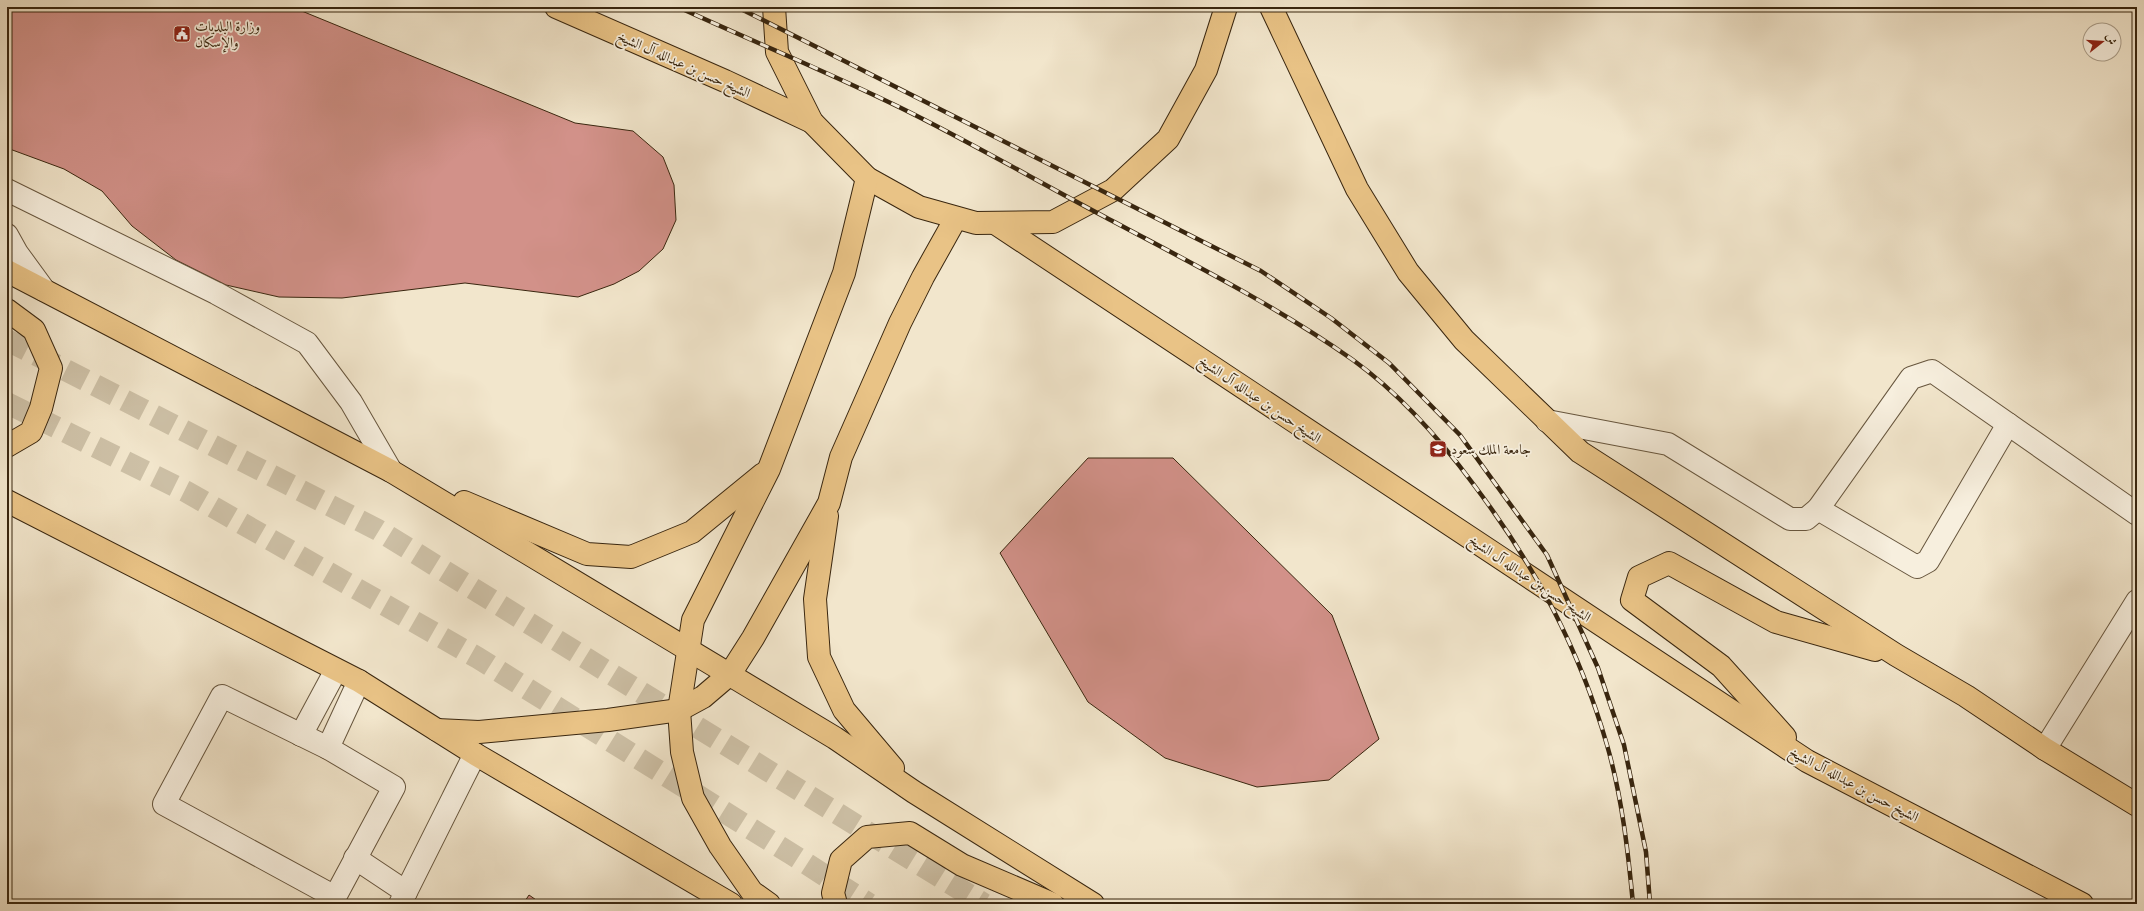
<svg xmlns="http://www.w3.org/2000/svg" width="2144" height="911" viewBox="0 0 2144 911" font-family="'IM FELL DW Pica',Amiri,serif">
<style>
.building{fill:#d29189;stroke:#39260f}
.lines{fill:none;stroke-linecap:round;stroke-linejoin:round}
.highway-tunnel{stroke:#cdc0a6;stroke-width:22;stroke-dasharray:22 11;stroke-linecap:butt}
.minor-casing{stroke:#67563e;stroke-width:24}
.major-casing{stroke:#39260f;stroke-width:24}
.minor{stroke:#f7efde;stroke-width:22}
.major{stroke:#e9c386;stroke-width:22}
.rail-casing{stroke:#39260f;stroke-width:4.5}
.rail{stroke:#f7efde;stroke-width:3;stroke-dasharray:9;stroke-linecap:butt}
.labels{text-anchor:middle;stroke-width:3.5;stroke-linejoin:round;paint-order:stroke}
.poi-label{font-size:14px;fill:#39260f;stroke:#f7efde;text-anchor:start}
.street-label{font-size:14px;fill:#39260f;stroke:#f7efde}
</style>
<rect width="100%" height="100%" fill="#f2e6cc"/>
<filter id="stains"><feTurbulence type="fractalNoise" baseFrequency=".005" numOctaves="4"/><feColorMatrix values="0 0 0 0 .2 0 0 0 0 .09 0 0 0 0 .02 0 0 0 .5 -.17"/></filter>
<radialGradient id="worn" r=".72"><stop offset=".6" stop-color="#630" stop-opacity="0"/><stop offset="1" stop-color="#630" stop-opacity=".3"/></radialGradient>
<g class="building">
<polygon points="7,7 292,7 575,123 633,131 663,157 674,185 676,220 663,249 639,271 614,284 578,297 465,283 342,298 279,297 226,285 176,260 132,226 102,191 64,169 7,148"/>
<polygon points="1088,458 1173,458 1332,615 1379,739 1329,780 1257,787 1165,758 1088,702 1000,553"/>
<polygon points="529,895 542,904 523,904"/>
</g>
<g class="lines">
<g class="highway-tunnel">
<polyline points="7,340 378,530 984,904"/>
<polyline points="7,403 185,491 478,658 793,855 869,904"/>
</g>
<defs>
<g id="minor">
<polyline points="7,190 216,293 307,343 351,402 391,471"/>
<polyline points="7,235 17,253 44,290"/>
<polyline points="1547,421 1668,444 1790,519 1806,519 1818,509 1911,378 1932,371 2137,514"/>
<polyline points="1818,509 1917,567 1928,561 2008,424"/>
<polygon points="222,696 328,748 394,787 335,897 164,804"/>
<polyline points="301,735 336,670"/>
<polyline points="328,748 359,681"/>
<polyline points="2045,749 2137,601"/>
<polyline points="355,858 406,892 400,904"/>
<polyline points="406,892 475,754"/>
</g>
<g id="major">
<polyline points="556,7 725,81 812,122"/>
<polyline points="774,7 777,52 812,122 867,178 919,207 976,223 1053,222 1113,190 1168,139 1206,70 1226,7"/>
<polyline points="1271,7 1357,189 1408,272 1464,340 1580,452 1896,655 1966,696 2045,749 2137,805"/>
<polyline points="995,223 1807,761 2082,904"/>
<polyline points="7,271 391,471 835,738 914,792 1093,904"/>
<polyline points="7,310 34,330 51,368 41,408 31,432 7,446"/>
<polyline points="7,501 359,681 475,754 731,904"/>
<polyline points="464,502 587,554 631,557 692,532 763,474"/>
<polyline points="827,516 815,599 819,657 844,710 893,768"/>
<polyline points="437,730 479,732 608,720 679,710 703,697 730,674 753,638 829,503 841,457 900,323 923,277 956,218"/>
<polyline points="1785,737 1721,666 1632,600 1639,577 1669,563 1776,622 1875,650"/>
<polyline points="769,904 752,892 720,846 693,798 682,752 679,710 693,620 769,469 844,273 867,178"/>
<polyline points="836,904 833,893 841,860 867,837 910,833 962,865 1053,904"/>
</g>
</defs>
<use href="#minor" class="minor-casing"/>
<use href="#major" class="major-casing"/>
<use href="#minor" class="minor"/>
<use href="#major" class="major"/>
<defs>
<g id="rail">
<path d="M678,7C752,41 828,72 901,108C970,142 1037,181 1105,217C1189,262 1275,305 1353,360C1400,394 1440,439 1474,485C1535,566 1579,648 1607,745C1622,797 1628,851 1633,904"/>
<polyline points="737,7 1261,271 1331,318 1389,363 1460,435 1547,555 1598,668 1624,745 1646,852 1650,904"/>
</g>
</defs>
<use href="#rail" class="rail-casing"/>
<use href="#rail" class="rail"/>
</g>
<defs>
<symbol id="civic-square" viewBox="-11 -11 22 22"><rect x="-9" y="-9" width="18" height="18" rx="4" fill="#8f2418" stroke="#f7efde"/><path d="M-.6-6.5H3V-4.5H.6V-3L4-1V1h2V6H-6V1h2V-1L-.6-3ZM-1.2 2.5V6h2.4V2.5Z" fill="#fff"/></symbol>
<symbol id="university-square" viewBox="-11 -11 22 22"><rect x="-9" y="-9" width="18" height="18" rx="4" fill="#8f2418" stroke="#f7efde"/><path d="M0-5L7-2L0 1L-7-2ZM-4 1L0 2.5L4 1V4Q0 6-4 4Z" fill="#fff"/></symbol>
</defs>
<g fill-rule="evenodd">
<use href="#civic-square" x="172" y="24" width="20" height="20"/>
<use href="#university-square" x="1428" y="439" width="20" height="20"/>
</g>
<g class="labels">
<g class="poi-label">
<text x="195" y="31">وزارة البلديات<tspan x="195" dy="16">والإسكان</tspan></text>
<text x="1451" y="454">جامعة الملك سعود</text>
</g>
<g class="street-label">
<text transform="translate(684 64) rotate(24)" y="5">الشيخ حسن بن عبدالله آل الشيخ</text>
<text transform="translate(1260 399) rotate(34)" y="5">الشيخ حسن بن عبدالله آل الشيخ</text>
<text transform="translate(1530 578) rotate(34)" y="5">الشيخ حسن بن عبدالله آل الشيخ</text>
<text transform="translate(1854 784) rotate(28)" y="5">الشيخ حسن بن عبدالله آل الشيخ</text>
</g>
</g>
<rect width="2144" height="911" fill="none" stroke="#f2e6cc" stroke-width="24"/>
<rect x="8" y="8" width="2128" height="895" fill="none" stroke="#39260f" stroke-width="2"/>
<rect x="12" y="12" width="2120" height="887" fill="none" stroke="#39260f"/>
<g transform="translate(2102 42) rotate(73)"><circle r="19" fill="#f7efde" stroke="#ab9f8b"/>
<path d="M0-3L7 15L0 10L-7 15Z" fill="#8f2418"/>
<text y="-6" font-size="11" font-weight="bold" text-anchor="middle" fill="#39260f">ش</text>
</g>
<rect width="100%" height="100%" filter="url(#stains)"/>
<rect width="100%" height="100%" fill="url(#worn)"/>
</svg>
